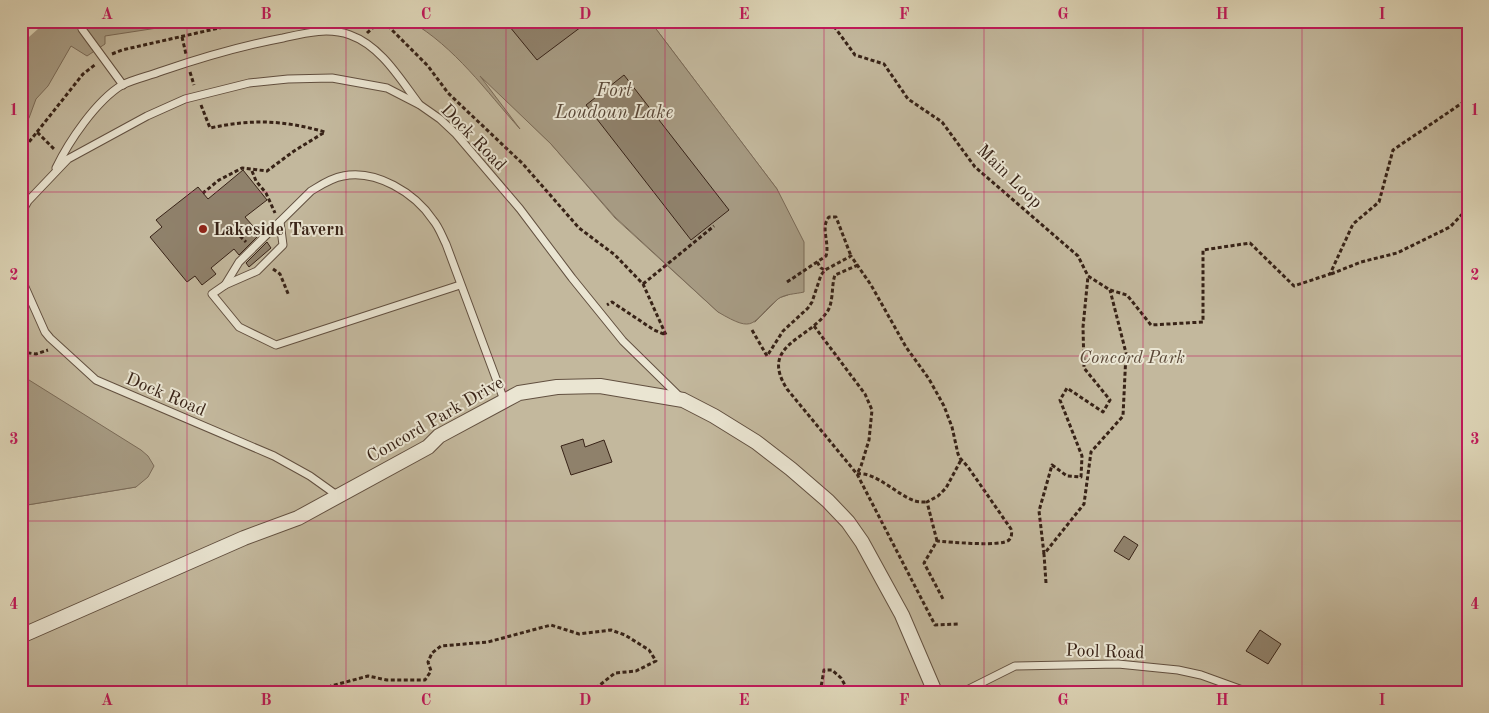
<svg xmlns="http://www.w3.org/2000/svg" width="1489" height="713" viewBox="0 0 1489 713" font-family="'Old Standard TT',serif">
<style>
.green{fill:#c3b89d;stroke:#7e6e5a}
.water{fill:#a69a82;stroke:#7a6a57}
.pier{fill:#dfd7b9}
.building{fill:#8f816b;stroke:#382317}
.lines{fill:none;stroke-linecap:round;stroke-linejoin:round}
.lane-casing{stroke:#625040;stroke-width:9}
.street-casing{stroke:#625040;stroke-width:16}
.path{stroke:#382317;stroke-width:3;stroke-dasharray:4 2.5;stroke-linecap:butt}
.lane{stroke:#eae5d2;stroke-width:7}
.street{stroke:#eae5d2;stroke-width:14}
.grid{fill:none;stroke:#c2185b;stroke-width:1;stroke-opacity:0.55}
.poi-dot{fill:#8f2418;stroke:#eae5d2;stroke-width:2}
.labels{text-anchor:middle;stroke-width:4;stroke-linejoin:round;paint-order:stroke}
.street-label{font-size:18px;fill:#382317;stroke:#eae5d2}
.poi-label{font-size:18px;font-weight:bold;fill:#382317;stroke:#eae5d2;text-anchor:start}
.park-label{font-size:18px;font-style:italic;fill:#5b4838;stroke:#eae5d2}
.water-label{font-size:19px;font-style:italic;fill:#594737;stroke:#eae5d2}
.neatline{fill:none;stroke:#c2185b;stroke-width:2}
.grid-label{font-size:16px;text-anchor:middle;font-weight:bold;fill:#c2185b}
</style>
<rect width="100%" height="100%" fill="#dfd7b9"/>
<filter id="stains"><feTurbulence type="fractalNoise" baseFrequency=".004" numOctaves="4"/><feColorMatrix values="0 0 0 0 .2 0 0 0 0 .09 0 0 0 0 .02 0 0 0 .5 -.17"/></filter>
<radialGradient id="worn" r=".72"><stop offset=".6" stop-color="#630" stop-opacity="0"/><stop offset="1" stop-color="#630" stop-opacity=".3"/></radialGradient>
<polygon class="green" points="101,21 441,21 464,62 491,85 551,144 615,218 718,312 755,322 779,298 788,295 777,189 650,21 1468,21 1468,692 21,692 21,506 136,487 21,386 21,113 68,41"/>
<g class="water">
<polygon points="21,21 203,21 105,36 105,44 87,56 71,46 48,86 36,99 29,118 21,129"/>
<path d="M410,21H650L777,189L804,242V292C796,294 784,294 778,299C750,322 757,335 718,312L615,217L551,144L480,76L520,129C486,91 455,47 410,21Z"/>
<polygon points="21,375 141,450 148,456 154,466 148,477 136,487 21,506"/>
</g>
<polygon class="pier" points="21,21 47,21 21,44"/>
<g class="building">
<polygon points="505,21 589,21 537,60"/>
<polygon points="624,75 729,210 691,240 586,105"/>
<polygon points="243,170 267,200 245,217 260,234 239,255 234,249 211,268 216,274 202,285 195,276 187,282 150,237 162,227 156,220 198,187 208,199"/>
<polygon points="267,242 271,248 249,267 246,263"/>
<polygon points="583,439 585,447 604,440 612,462 571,475 561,446"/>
<polygon points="1124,536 1138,545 1129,560 1114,551"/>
<polygon points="1260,630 1281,644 1268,664 1246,651"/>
</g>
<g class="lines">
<defs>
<g id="lane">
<polyline points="82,29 123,85"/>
<path d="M56,168C69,141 96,101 122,85C134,79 149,76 162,71C203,57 240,46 283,38C305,33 328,27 350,35C381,46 400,79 419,104"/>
<polyline points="280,222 283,245 257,271 225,285 212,294 239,327 276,345 460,285"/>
<polyline points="21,223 24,208 28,201 68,159 147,116 185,99 249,83 288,79 332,78 387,88 420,105 440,119 456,134 520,209 572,278 623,341 680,397"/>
<polyline points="21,278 45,332 50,338 96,380 274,456 310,476 338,496"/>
<path d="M225,285L239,262L311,191C321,185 331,178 343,176C376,169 415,193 433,220C439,227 442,236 446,244L504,400"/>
<polyline points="963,692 1015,666 1118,664 1178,670 1201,675 1248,692"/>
</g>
<polyline id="street" points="21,636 244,538 298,518 428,447 439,436 519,393 557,387 600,386 683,400 714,416 756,442 791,469 828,501 848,522 862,542 902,615 935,692"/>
</defs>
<use href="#lane" class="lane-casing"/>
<use href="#street" class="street-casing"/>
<g class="path">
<polyline points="383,21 428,66 448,93 523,164 579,228 615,255 643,284 666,335 654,330 612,302 607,305"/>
<polyline points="830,21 855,55 884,64 908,99 942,122 975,167 1078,256 1088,276 1110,290 1127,295 1151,325 1203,322 1203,250 1250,243 1294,286 1330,274 1353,224 1379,202 1393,150 1468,99"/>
<polyline points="367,33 380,21"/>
<polyline points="182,37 186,54"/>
<polyline points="112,54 122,50 250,21"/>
<polyline points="190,72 194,85"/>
<path d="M201,105L210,128C252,119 283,120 325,132L294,151L267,171L242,168L219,180L203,193"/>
<polyline points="37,132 83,74 96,64"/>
<polyline points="21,152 37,132 54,149"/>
<polyline points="252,171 256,181 266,193 275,213"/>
<polyline points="240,236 246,242"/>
<polyline points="817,262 821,268 825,270"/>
<path d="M858,265L835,275C831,286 834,302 827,312C808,340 759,345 787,389L857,474L935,625L960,624"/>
<polyline points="273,269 280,274 289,296"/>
<polyline points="1331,274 1361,262 1397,253 1450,227 1468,208"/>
<path d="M787,282L826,256C830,243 820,227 829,217H836L851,256"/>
<polyline points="643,284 714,226"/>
<polyline points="814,326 865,394 872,410 869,440 861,466 857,474"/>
<path d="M752,330L767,356L783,331L808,308L812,302L821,275L825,270L851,256L871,285L906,347L929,379L944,406L952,427L958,454L960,458L968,467L1011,529C1012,533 1012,537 1009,540C1001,547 950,542 937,541L924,563L943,599"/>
<polyline points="21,352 36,354 48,350"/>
<path d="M857,474C875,471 897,495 915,501C919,502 923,502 927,502"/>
<polyline points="937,541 927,502 938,496 946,488 961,460"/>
<polyline points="1044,554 1039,511 1052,465 1067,476 1081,477 1082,456 1060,400 1067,388 1103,412 1110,400 1084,368 1083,327 1088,276"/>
<polyline points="1046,583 1044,554 1084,504 1091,452 1123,416 1126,353 1110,290"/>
<polyline points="323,692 331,686 368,676 387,680 425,680 431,671 428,662 432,653 441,646 488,642 551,625 579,634 611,630 625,635 649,650 656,661 636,671 615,673 591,692"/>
<polyline points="822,692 821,687 824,670 832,670 841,678 849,692"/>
</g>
<use href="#lane" class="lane"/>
<use href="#street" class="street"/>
</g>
<path class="grid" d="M187,21V692M346,21V692M506,21V692M665,21V692M824,21V692M984,21V692M1143,21V692M1302,21V692M21,192H1468M21,356H1468M21,521H1468"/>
<circle class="poi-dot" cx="203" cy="229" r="5"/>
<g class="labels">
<g class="street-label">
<text transform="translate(474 137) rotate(46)" y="6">Dock Road</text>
<text transform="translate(1010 176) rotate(44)" y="6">Main Loop</text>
<text transform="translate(166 394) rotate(23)" y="6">Dock Road</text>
<text transform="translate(435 419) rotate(-30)" y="6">Concord Park Drive</text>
<text transform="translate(1105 651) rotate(2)" y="6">Pool Road</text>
</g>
<g class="poi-label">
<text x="213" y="235">Lakeside Tavern</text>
</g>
<g class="park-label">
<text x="1132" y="363">Concord Park</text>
</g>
<g class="water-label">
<text x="614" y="96">Fort<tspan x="614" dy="22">Loudoun Lake</tspan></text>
</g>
</g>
<rect width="1489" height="713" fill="none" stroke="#dfd7b9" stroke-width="55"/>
<rect x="28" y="28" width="1434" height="658" class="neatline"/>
<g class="grid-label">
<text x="107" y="19">A</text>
<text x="266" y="19">B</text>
<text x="426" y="19">C</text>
<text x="585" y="19">D</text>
<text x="744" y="19">E</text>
<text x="904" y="19">F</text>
<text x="1063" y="19">G</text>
<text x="1222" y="19">H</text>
<text x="1382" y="19">I</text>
<text x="14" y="115">1</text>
<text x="1475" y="115">1</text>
<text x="14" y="280">2</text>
<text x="1475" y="280">2</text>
<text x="14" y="444">3</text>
<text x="1475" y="444">3</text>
<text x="14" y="609">4</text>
<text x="1475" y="609">4</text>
<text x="107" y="705">A</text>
<text x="266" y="705">B</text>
<text x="426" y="705">C</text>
<text x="585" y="705">D</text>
<text x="744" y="705">E</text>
<text x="904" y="705">F</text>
<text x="1063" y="705">G</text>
<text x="1222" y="705">H</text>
<text x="1382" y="705">I</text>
</g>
<rect width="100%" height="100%" filter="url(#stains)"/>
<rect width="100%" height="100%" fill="url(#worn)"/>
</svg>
